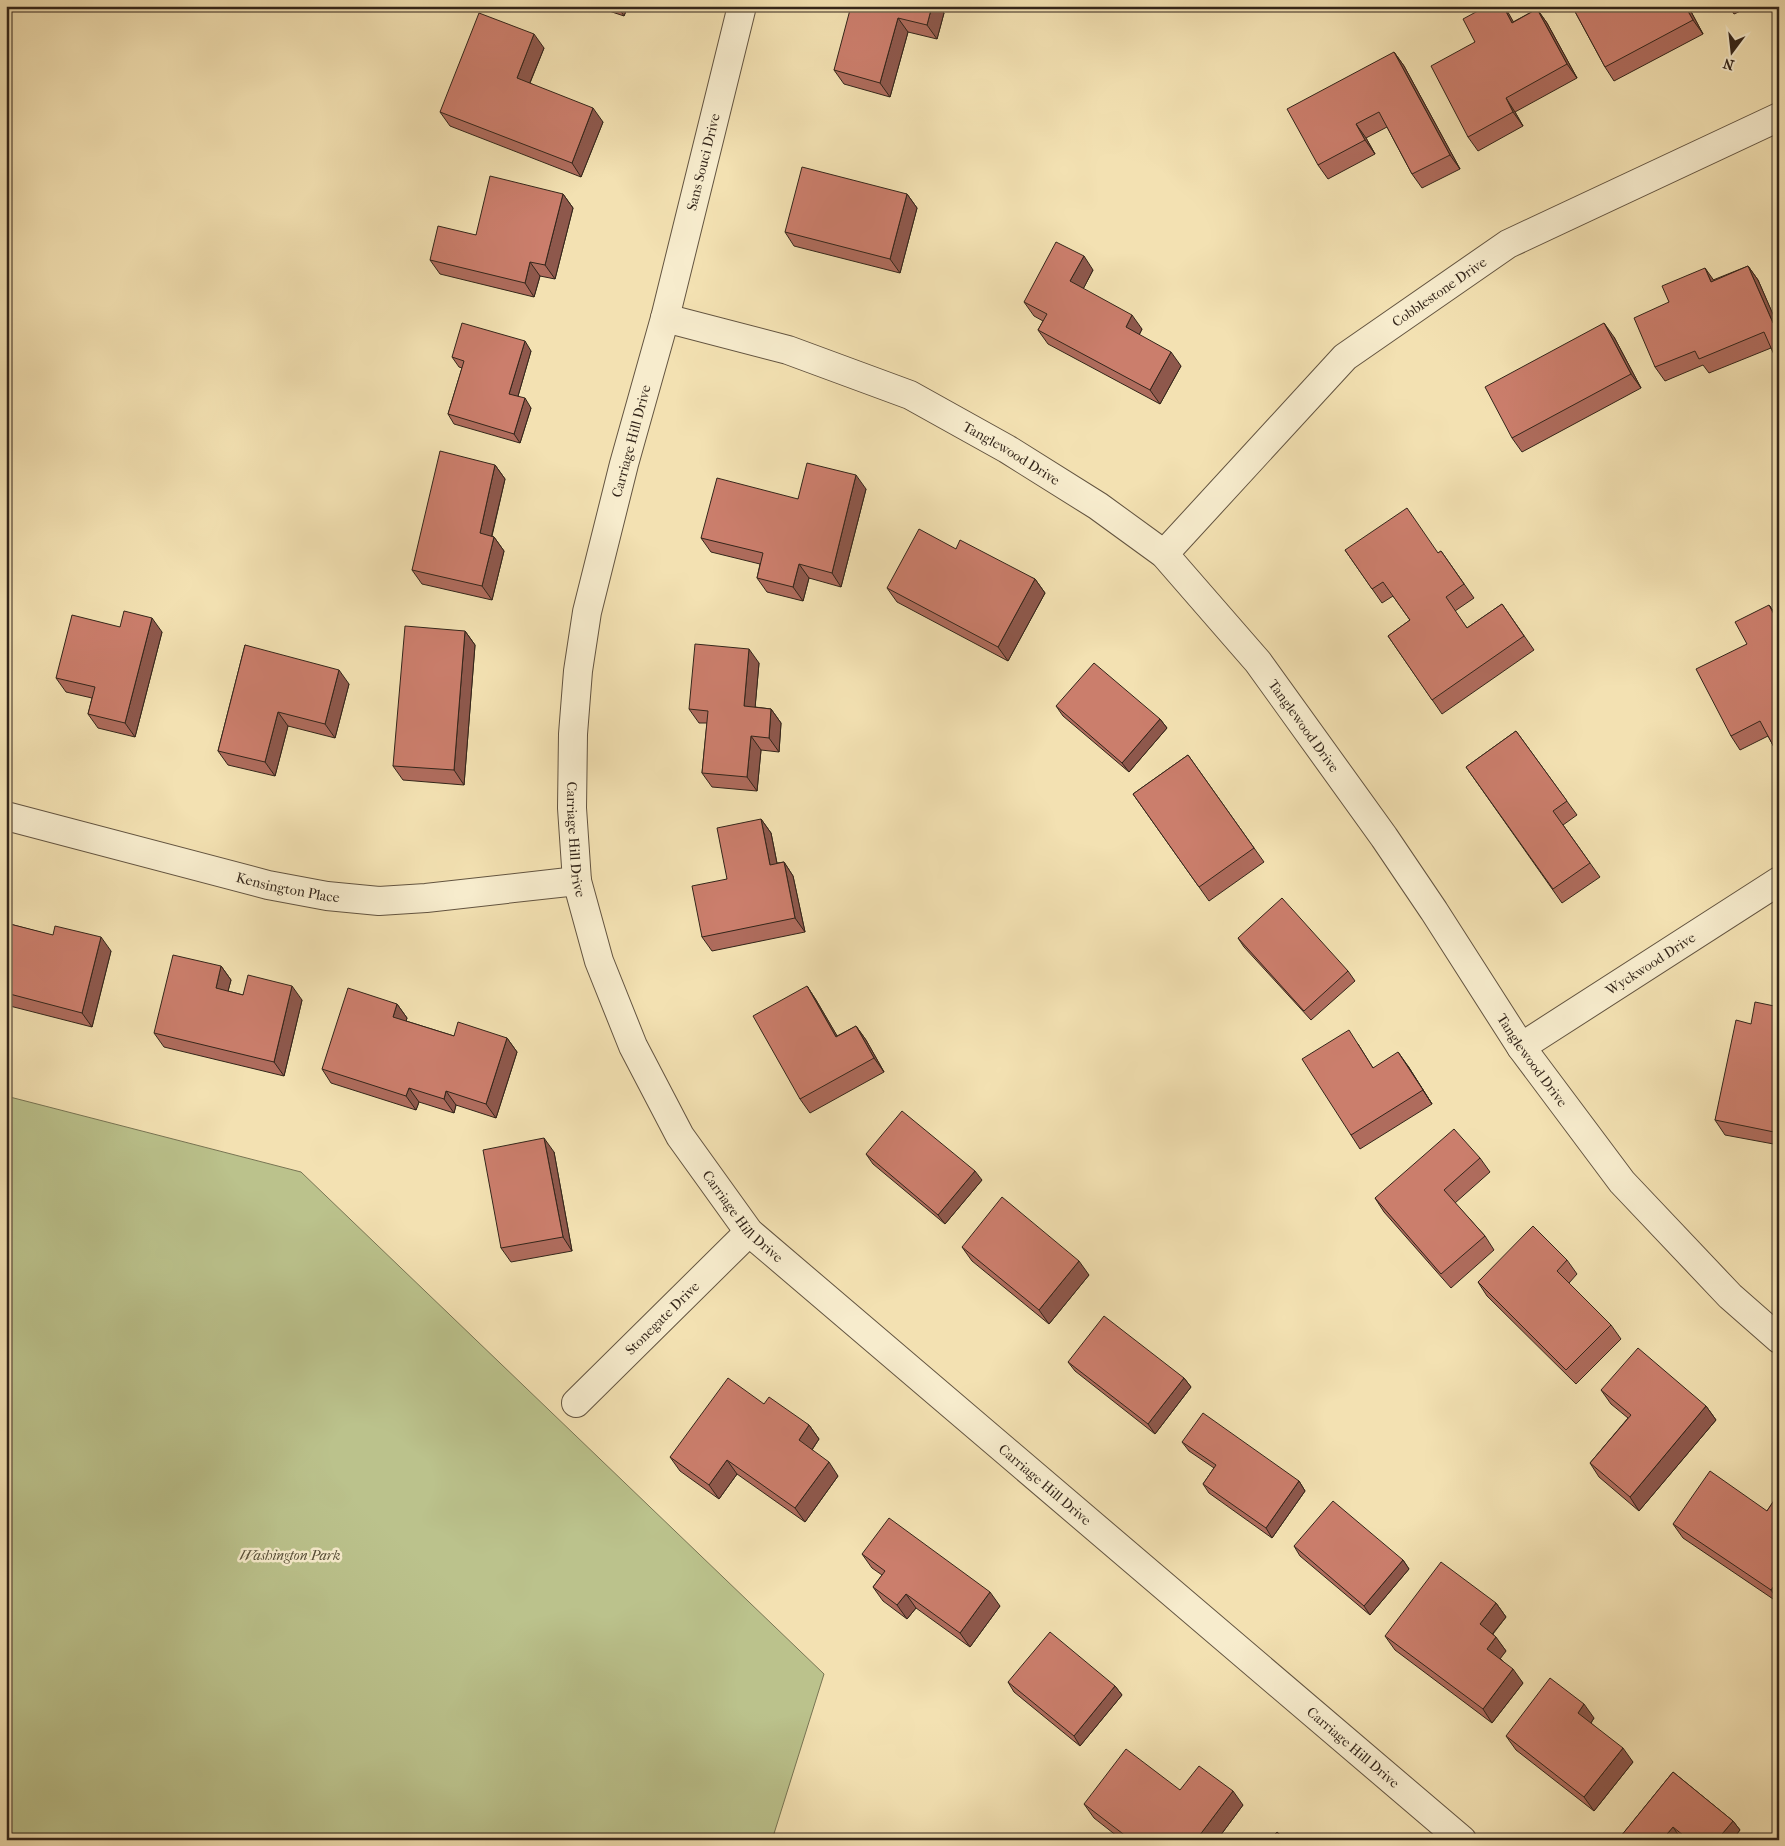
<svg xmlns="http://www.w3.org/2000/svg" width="1785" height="1846" viewBox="0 0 1785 1846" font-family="'IM FELL French Canon',serif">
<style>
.green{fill:#bbc28c;stroke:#777453}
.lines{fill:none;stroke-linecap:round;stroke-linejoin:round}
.minor-casing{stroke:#635440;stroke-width:30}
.minor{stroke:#f7eccd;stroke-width:28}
.wall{fill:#af6c5d;stroke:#33251a}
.shaded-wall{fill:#8e584c;stroke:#33251a}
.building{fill:#cb7e6c;stroke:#33251a}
.labels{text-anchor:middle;stroke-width:5;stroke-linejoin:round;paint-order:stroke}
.street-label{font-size:14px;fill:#33251a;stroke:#f7eccd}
.park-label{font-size:14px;font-style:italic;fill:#554c36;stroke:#f7eccd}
</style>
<rect width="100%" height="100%" fill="#f3e1b2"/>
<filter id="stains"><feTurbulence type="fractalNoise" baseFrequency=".004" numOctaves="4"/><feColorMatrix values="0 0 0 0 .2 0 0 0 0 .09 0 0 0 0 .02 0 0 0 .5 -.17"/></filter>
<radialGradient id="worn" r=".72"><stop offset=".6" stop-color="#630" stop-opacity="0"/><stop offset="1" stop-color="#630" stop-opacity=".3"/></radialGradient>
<polygon class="green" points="6,1096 301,1172 824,1674 772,1840 6,1840"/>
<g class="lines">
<defs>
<g id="minor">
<path id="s1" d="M742,6L665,318L624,464L587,612L578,671L573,734L572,808L577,881L599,961L633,1046L680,1136L749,1232L1462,1840"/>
<path id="s2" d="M665,318L788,350L910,395L1007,449L1098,506L1164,554L1258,662L1384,837L1434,911L1521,1047L1622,1182L1730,1296L1779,1339"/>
<path id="s3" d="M1164,554L1345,357L1508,244L1779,117"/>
<path id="s4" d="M6,816L268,885L327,896L379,901L426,898L577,881"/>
<path id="s5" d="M1521,1047L1779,881"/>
<path id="s6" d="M576,1403L749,1232"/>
</g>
</defs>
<use href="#minor" class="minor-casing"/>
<use href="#minor" class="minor"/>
</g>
<g class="wall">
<polygon points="594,6 628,6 624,16"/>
<polygon points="1487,6 1504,6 1513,22 1537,9 1547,23 1577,78 1515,112 1523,126 1478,151 1468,137 1475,42"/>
<polygon points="1572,6 1688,6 1703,34 1614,81 1605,67"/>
<polygon points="1729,6 1752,6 1734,14"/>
<polygon points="869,9 944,13 937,39 908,32 890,97 844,84 834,70"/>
<polygon points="544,48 530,83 603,122 581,177 450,126 440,112"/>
<polygon points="1394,52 1404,66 1460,169 1422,188 1412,174 1387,127 1366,138 1375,154 1328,179 1318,165"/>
<polygon points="563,194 573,208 555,279 540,276 534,297 440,274 430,260 476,235"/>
<polygon points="907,194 917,208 900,273 794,246 785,232"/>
<polygon points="1748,266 1758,280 1776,322 1771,348 1709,373 1703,365 1665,381 1655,367 1669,302 1713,280"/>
<polygon points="1093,270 1083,289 1142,329 1139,335 1181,366 1160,404 1048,344 1038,330 1043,321 1034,316 1024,302"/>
<polygon points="1614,337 1641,388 1522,452 1512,438"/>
<polygon points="531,351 518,396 531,408 520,443 454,424 448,414 462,368 459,367 452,357"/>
<polygon points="495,465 505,479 492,536 494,537 504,551 492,600 422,584 412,570"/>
<polygon points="866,489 841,587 809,578 803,601 767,592 757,578 760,564 711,552 701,538 798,499"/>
<polygon points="956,549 1035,579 1045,593 1008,661 897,602 887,588"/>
<polygon points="1345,550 1438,553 1441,551 1474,598 1455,611 1467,628 1502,604 1534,650 1442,714 1388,636 1410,620 1393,596 1382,603"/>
<polygon points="1769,605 1779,619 1779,755 1775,749 1768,736 1740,750 1731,736 1747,644"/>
<polygon points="120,627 162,632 135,737 98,728 88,714 92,698 66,692 56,678"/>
<polygon points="465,631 475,645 464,785 403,780 393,766"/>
<polygon points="245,645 349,684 335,738 288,726 275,776 228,765 218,751"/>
<polygon points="759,663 755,707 771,709 781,723 779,752 761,750 757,791 712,787 702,773 707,723 699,723 689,709"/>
<polygon points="1056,706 1160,719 1167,728 1129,772 1063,716"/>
<polygon points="1516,731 1577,815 1563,825 1600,877 1562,903 1466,767"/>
<polygon points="1188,755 1264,862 1209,901 1133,794"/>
<polygon points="761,819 771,833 777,863 784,862 793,876 805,932 712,951 702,937 727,879"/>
<polygon points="6,923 111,951 92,1027 6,1005"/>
<polygon points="1238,938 1348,971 1355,981 1311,1020 1244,947"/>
<polygon points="221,966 231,980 228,991 243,995 302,1000 284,1076 164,1047 154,1033"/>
<polygon points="807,986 816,1000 837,1036 856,1026 866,1040 884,1072 810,1113 800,1099"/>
<polygon points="397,1004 407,1018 406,1021 454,1036 507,1038 517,1052 496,1118 456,1105 454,1113 419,1102 416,1110 331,1083 322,1069"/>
<polygon points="1779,1007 1779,1145 1725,1135 1715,1120 1751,1024"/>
<polygon points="1358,1044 1373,1068 1408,1066 1432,1104 1360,1149 1351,1135"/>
<polygon points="554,1152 572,1251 511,1262 501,1248"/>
<polygon points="866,1154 982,1180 945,1224 873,1164"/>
<polygon points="1480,1158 1490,1172 1455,1203 1485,1236 1494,1250 1451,1288 1384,1212 1375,1198"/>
<polygon points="962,1247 1089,1275 1049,1324 972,1261"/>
<polygon points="1567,1260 1577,1274 1569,1283 1611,1325 1621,1339 1576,1384 1487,1296 1478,1282"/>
<polygon points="1068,1362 1184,1378 1191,1387 1155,1434 1075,1371"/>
<polygon points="1601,1390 1706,1406 1716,1420 1639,1511 1599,1477 1590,1463 1628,1418 1611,1404"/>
<polygon points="764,1404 809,1425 819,1439 812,1450 838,1476 805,1522 737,1474 719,1499 680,1471 670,1457"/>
<polygon points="1182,1442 1299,1481 1305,1491 1272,1538 1209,1493 1203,1484 1214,1468 1189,1451"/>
<polygon points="1779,1493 1779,1603 1683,1538 1673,1524 1767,1511"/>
<polygon points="1294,1546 1403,1560 1409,1569 1370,1615 1300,1556"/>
<polygon points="862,1554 1000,1606 970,1647 916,1608 907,1619 883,1601 873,1587 882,1575 872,1568"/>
<polygon points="1496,1603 1506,1617 1493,1634 1506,1651 1500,1658 1523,1683 1492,1723 1395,1650 1385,1636"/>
<polygon points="1008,1682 1115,1686 1122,1695 1080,1746 1014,1692"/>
<polygon points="1594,1718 1591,1723 1633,1762 1594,1811 1516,1750 1506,1736"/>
<polygon points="1673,1772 1733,1821 1740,1830 1732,1840 1684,1840 1679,1836 1677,1840 1624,1840 1621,1836"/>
<polygon points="1180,1790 1243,1805 1217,1840 1122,1840 1094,1818 1084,1804"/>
</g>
<g class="shaded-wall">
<polygon points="628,6 624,16 618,7"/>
<polygon points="932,6 939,6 944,13 937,39 927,25"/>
<polygon points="1503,6 1504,6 1509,14 1522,37 1512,23"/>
<polygon points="1685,6 1688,6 1703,34 1693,20"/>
<polygon points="1537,9 1547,23 1577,78 1567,64"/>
<polygon points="898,18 908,32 890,97 880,83"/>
<polygon points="534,34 544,48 526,92 517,78"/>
<polygon points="1394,52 1404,66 1460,169 1450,155"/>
<polygon points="1506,98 1515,112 1523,126 1513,112"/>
<polygon points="593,108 603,122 581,177 572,163"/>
<polygon points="1356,124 1366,138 1375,154 1365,140"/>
<polygon points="563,194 573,208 555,279 545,265"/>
<polygon points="907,194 917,208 900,273 890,259"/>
<polygon points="1084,256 1093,270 1080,295 1070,281"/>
<polygon points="530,262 540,276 534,297 525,283"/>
<polygon points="1748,266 1758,280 1779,328 1773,323"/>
<polygon points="1705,268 1715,282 1711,282"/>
<polygon points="1132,315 1142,329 1136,341 1126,327"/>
<polygon points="1604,323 1614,337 1641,388 1631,374"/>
<polygon points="525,341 531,351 516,403 509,394"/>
<polygon points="1171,352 1181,366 1160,404 1150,390"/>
<polygon points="525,398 531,408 520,443 514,434"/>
<polygon points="495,465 505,479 489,547 480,533"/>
<polygon points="856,475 866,489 841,587 832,573"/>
<polygon points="494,537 504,551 492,600 482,586"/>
<polygon points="799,564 809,578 803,601 793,587"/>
<polygon points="1035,579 1045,593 1008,661 998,647"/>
<polygon points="1769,605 1779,619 1779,624"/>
<polygon points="152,618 162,632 135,737 125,723"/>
<polygon points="465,631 475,645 464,785 454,770"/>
<polygon points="749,649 759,663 754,720 744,706"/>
<polygon points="339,670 349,684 335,738 325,724"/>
<polygon points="771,709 781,723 779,752 769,738"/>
<polygon points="278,712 288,726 275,776 265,762"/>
<polygon points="1160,719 1167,728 1129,772 1122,763"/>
<polygon points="751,736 761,750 757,791 747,777"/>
<polygon points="761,819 771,833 780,879 770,865"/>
<polygon points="784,862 793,876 805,932 795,918"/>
<polygon points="101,937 111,951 92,1027 82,1013"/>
<polygon points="221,966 231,980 225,1002 216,988"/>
<polygon points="292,986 302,1000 284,1076 274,1062"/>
<polygon points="807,986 816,1000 846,1051 836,1037"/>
<polygon points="397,1004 407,1018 403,1031 393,1017"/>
<polygon points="856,1026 866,1040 884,1072 874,1058"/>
<polygon points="507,1038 517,1052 496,1118 486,1104"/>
<polygon points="1398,1052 1408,1066 1432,1104 1423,1090"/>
<polygon points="409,1088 419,1102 416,1110 406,1096"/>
<polygon points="446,1091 456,1105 454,1113 444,1099"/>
<polygon points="544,1138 554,1152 572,1251 563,1237"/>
<polygon points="975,1171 982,1180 945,1224 938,1215"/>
<polygon points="1079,1261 1089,1275 1049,1324 1039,1310"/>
<polygon points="1184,1378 1191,1387 1155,1434 1148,1424"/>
<polygon points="1706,1406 1716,1420 1639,1511 1630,1497"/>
<polygon points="809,1425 819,1439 809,1454 799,1440"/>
<polygon points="727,1460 737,1474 719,1499 709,1485"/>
<polygon points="829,1462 838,1476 805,1522 795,1508"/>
<polygon points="1299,1481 1305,1491 1272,1538 1266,1528"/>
<polygon points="1403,1560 1409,1569 1370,1615 1364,1606"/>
<polygon points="1779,1579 1779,1602 1771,1590"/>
<polygon points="990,1592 1000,1606 970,1647 960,1633"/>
<polygon points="906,1594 916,1608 907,1619 897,1605"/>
<polygon points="1496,1603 1506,1617 1489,1638 1480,1624"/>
<polygon points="1496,1637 1506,1651 1497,1663 1487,1649"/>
<polygon points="1513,1669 1523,1683 1492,1723 1483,1709"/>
<polygon points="1115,1686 1122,1695 1080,1746 1074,1736"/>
<polygon points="1584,1704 1594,1718 1588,1727 1578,1713"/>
<polygon points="1623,1748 1633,1762 1594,1811 1584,1797"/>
<polygon points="1233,1791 1243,1805 1217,1840 1196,1840"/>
<polygon points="1733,1821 1740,1830 1732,1840 1717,1840"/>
<polygon points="1673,1827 1679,1836 1677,1840 1662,1840"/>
</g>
<g class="building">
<polygon points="851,6 858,6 869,9 869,6 932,6 927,25 898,18 880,83 834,70"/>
<polygon points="1487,6 1503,6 1512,23 1537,9 1567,64 1506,98 1513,112 1468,137 1431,66 1475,42 1463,19"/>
<polygon points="1572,6 1685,6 1693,20 1605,67"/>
<polygon points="479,13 534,34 517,78 593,108 572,163 440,112"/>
<polygon points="1394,52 1450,155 1412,174 1379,112 1356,124 1365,140 1318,165 1287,109"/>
<polygon points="802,167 907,194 890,259 785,232"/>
<polygon points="490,176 563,194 545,265 530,262 525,283 430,260 438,226 476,235"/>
<polygon points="1056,242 1084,256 1070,281 1132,315 1126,327 1171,352 1150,390 1038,330 1047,314 1024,302"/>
<polygon points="1748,266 1773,323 1779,321 1779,366 1764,332 1699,359 1695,351 1655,367 1634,318 1669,302 1662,286 1705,268 1711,282"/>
<polygon points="462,323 525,341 509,394 525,398 514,434 448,414 464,361 452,357"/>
<polygon points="1604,323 1631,374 1512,438 1485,387"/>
<polygon points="440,451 495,465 480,533 494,537 482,586 412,570"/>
<polygon points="807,463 856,475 832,573 799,564 793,587 757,578 763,553 701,538 717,478 798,499"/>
<polygon points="1407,508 1438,553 1441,551 1464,584 1446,597 1467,628 1502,604 1524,636 1432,700 1388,636 1410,620 1383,582 1372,589 1345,550"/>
<polygon points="919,529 956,549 960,540 1035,579 998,647 887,588"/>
<polygon points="1769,605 1779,624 1779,747 1775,749 1760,721 1731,736 1696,669 1747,644 1735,622"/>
<polygon points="124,611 152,618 125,723 88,714 95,687 56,678 72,615 120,627"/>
<polygon points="405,626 465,631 454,770 393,766"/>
<polygon points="695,644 749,649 744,706 771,709 769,738 751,736 747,777 702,773 708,711 689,709"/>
<polygon points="245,645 339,670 325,724 278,712 265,762 218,751"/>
<polygon points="1094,663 1160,719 1122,763 1056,706"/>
<polygon points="1516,731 1567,801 1553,811 1590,863 1553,889 1466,767"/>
<polygon points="1188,755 1254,848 1199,887 1133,794"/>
<polygon points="761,819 770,865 784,862 795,918 702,937 692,886 727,879 717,828"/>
<polygon points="1282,898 1348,971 1304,1011 1238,938"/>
<polygon points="6,923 53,935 55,926 101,937 82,1013 6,993"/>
<polygon points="173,955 221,966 216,988 243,995 248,975 292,986 274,1062 154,1033"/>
<polygon points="807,986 836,1037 856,1026 874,1058 800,1099 753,1016"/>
<polygon points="348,988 397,1004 393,1017 454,1036 458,1022 507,1038 486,1104 446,1091 444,1099 409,1088 406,1096 322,1069"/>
<polygon points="1755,1002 1779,1007 1779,1133 1715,1120 1736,1020 1751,1024"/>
<polygon points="1349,1030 1373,1068 1398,1052 1423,1090 1351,1135 1302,1059"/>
<polygon points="902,1111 975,1171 938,1215 866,1154"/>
<polygon points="1454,1129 1480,1158 1444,1190 1485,1236 1441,1274 1375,1198"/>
<polygon points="544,1138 563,1237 501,1248 483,1150"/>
<polygon points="1002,1197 1079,1261 1039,1310 962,1247"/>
<polygon points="1533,1226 1567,1260 1557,1271 1611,1325 1566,1370 1478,1282"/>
<polygon points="1104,1316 1184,1378 1148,1424 1068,1362"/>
<polygon points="1638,1348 1706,1406 1630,1497 1590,1463 1631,1415 1601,1390"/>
<polygon points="728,1378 764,1404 769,1397 809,1425 799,1440 829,1462 795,1508 727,1460 709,1485 670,1457"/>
<polygon points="1203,1413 1299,1481 1266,1528 1203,1484 1216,1465 1182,1442"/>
<polygon points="1710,1471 1767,1511 1779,1493 1779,1579 1771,1590 1673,1524"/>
<polygon points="1333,1501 1403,1560 1364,1606 1294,1546"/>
<polygon points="889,1518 990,1592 960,1633 906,1594 897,1605 873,1587 885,1571 862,1554"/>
<polygon points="1441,1562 1496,1603 1480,1624 1496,1637 1487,1649 1513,1669 1483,1709 1385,1636"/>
<polygon points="1050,1632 1115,1686 1074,1736 1008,1682"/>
<polygon points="1550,1678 1584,1704 1578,1713 1623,1748 1584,1797 1506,1736"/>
<polygon points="1126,1749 1180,1790 1199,1766 1233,1791 1196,1840 1131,1840 1084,1804"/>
<polygon points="1673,1772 1733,1821 1717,1840 1689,1840 1673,1827 1662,1840 1626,1840 1621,1836"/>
<polygon points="1277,1832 1286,1840 1270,1840"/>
</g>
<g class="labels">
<g class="street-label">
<text transform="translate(703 162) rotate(-76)" y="5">Sans Souci Drive</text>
<text dy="5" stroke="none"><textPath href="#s3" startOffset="382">Cobblestone Drive</textPath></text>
<text transform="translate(631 441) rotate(-75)" y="5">Carriage Hill Drive</text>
<text dy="5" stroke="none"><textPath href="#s2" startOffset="374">Tanglewood Drive</textPath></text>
<text dy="5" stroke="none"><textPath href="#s2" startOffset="779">Tanglewood Drive</textPath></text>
<text dy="5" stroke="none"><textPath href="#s1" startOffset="854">Carriage Hill Drive</textPath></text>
<text dy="5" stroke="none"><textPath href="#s4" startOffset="291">Kensington Place</textPath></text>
<text dy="5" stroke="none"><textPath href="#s5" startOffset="154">Wyckwood Drive</textPath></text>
<text dy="5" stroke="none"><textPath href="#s2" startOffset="1184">Tanglewood Drive</textPath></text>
<text dy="5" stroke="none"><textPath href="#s1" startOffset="1274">Carriage Hill Drive</textPath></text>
<text dy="5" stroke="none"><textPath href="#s6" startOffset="121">Stonegate Drive</textPath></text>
<text dy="5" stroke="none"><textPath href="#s1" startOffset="1679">Carriage Hill Drive</textPath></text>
<text dy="5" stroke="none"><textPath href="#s1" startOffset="2084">Carriage Hill Drive</textPath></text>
</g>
<g class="park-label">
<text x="290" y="1560">Washington Park</text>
</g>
</g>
<rect width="1785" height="1846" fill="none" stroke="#f3e1b2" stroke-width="25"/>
<rect x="8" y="8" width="1770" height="1831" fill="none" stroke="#33251a" stroke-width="2.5"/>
<rect x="12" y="12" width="1760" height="1821" fill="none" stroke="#33251a"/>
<g transform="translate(1732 52) rotate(195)" stroke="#f7eccd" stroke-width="4" paint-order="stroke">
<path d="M0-4L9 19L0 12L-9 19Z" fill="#33251a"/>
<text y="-8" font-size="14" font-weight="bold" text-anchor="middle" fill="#33251a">N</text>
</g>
<rect width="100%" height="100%" filter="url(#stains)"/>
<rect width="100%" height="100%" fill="url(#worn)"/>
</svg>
